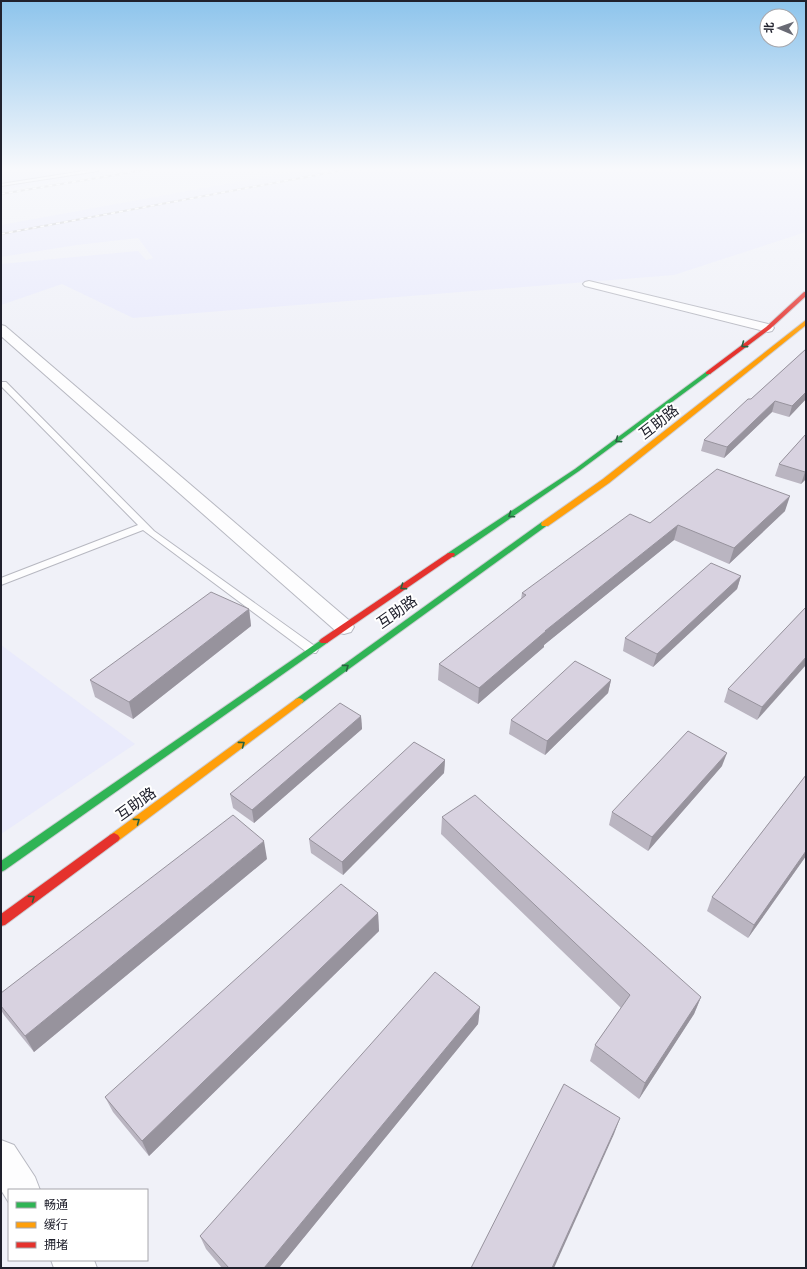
<svg xmlns="http://www.w3.org/2000/svg" width="807" height="1269" viewBox="0 0 807 1269" font-family="Signika,'Noto Sans SC',sans-serif">
<style>
.built{fill:#eaebfc}
.lines{fill:none;stroke-linecap:round;stroke-linejoin:round}
.lane-casing{stroke:#b7b8c1;stroke-width:2}
.street-casing{stroke:#b7b8c1;stroke-width:2}
.fast-casing{stroke:#cdced3;stroke-width:2}
.slow-casing{stroke:#cdced3;stroke-width:2}
.jam-casing{stroke:#cdced3;stroke-width:2}
.lane{fill:#fdfdfe;fill-rule:evenodd}
.street{fill:#fdfdfe;fill-rule:evenodd}
.fast{fill:#30b455;fill-rule:evenodd}
.slow{fill:#ff9f0a;fill-rule:evenodd}
.jam{fill:#e5322d;fill-rule:evenodd}
.rail-casing{stroke:#cbccce;stroke-width:2}
.rail{stroke:#fff;stroke-width:1.5;stroke-dasharray:4;stroke-linecap:butt}
.wall{fill:#bab5c1}
.shaded-wall{fill:#97939d}
.building{fill:#d8d2e0;stroke:#97939d}
.oneway{stroke:#27633f}
.labels{text-anchor:middle;stroke-width:4;stroke-linejoin:round;paint-order:stroke}
.street-label{font-size:15px;fill:#20212d;stroke:#fff}
</style>
<rect width="100%" height="100%" fill="#f0f1f8"/>
<g class="built">
<polygon points="1,168 123,168 128,170 1,190"/>
<polygon points="314,168 806,168 806,232 674,275 133,318 62,284 1,305 1,264 138,251 146,260 89,277 153,258 138,238 77,245 1,257 1,225"/>
<polygon points="1,645 135,744 1,834"/>
</g>
<g class="lines">
<defs>
<g id="lane">
<polygon points="96,169 98,171 1,186 1,184"/>
<polygon points="1,382 6,382 154,531 316,647 318,650 316,653 308,653 143,530 1,585 1,578 138,525 1,386"/>
</g>
<g id="street">
<polygon points="589,281 772,325 774,328 772,331 768,332 585,286 583,284 585,282"/>
<polygon points="1,325 5,326 351,622 354,627 351,632 344,634 337,632 1,336"/>
<polygon points="1,1140 14,1145 35,1177 40,1190 9,1190 9,1203 1,1190"/>
<polygon points="51,1260 94,1260 97,1268 54,1268"/>
</g>
<g id="fast">
<polygon points="706,372 711,373 579,471 454,557 448,557 447,555 448,553 575,469"/>
<polygon points="542,522 548,522 549,524 302,703 296,703 294,701 296,699"/>
<polygon points="324,638 329,641 327,643 5,870 1,872 1,861"/>
</g>
<g id="slow">
<polygon points="806,320 806,325 609,483 548,526 542,526 541,524 542,522 603,479"/>
<polygon points="299,698 302,699 304,701 302,703 118,841 114,843 110,841 108,838 110,835 296,699"/>
</g>
<g id="jam">
<polygon points="804,292 806,292 806,296 770,329 710,374 706,374 706,372 766,327"/>
<polygon points="448,553 454,553 455,555 327,643 321,643 319,641 321,639"/>
<polygon points="114,833 118,835 120,838 118,841 5,925 1,926 1,914 110,835"/>
</g>
</defs>
<use href="#lane" class="lane-casing"/>
<use href="#street" class="street-casing"/>
<use href="#fast" class="fast-casing"/>
<use href="#slow" class="slow-casing"/>
<use href="#jam" class="jam-casing"/>
<use href="#lane" class="lane"/>
<use href="#street" class="street"/>
<use href="#fast" class="fast"/>
<use href="#slow" class="slow"/>
<use href="#jam" class="jam"/>
<defs>
<g id="rail">
<polyline points="1,194 157,168"/>
<polyline points="1,234 354,168"/>
</g>
</defs>
<use href="#rail" class="rail-casing"/>
<use href="#rail" class="rail"/>
</g>
<g class="wall">
<polygon points="806,349 806,399 789,417 772,412 724,458 701,451 704,440 751,399"/>
<polygon points="806,434 806,479 801,484 775,476 779,464"/>
<polygon points="785,511 729,564 674,540 544,645 544,647 478,704 438,680 439,664 521,599 522,593 650,523"/>
<polygon points="741,576 737,589 653,667 623,651 625,638"/>
<polygon points="806,607 757,720 724,702 728,689"/>
<polygon points="249,609 251,626 133,719 95,697 90,680"/>
<polygon points="611,680 608,693 545,755 509,734 511,720"/>
<polygon points="361,716 362,729 254,823 233,808 230,794"/>
<polygon points="445,760 444,773 343,875 311,853 309,839"/>
<polygon points="722,766 648,851 609,825 612,812"/>
<polygon points="806,775 806,856 748,938 707,911 712,897"/>
<polygon points="442,817 701,997 694,1014 639,1099 590,1061 595,1045 621,1008 441,834"/>
<polygon points="267,859 34,1052 4,1015 1,1010 1,993"/>
<polygon points="378,913 379,931 149,1156 113,1112 105,1097"/>
<polygon points="480,1007 478,1024 279,1268 222,1268 206,1249 200,1236"/>
</g>
<g class="shaded-wall">
<polygon points="806,392 806,399 789,417 792,406"/>
<polygon points="775,401 772,412 724,458 727,447"/>
<polygon points="806,471 806,479 801,484 805,472"/>
<polygon points="790,496 785,511 729,564 734,548"/>
<polygon points="678,525 674,540 544,645 544,647 478,704 479,688 545,631"/>
<polygon points="741,576 737,589 653,667 657,654"/>
<polygon points="249,609 251,626 133,719 129,702"/>
<polygon points="806,657 806,665 757,720 762,707"/>
<polygon points="611,680 608,693 545,755 547,741"/>
<polygon points="361,716 362,729 254,823 252,810"/>
<polygon points="727,753 722,766 648,851 652,837"/>
<polygon points="445,760 444,773 343,875 342,862"/>
<polygon points="264,841 267,859 34,1052 25,1036"/>
<polygon points="806,851 806,856 748,938 754,925"/>
<polygon points="378,913 379,931 149,1156 142,1141"/>
<polygon points="701,997 694,1014 639,1099 645,1083"/>
<polygon points="480,1007 478,1024 279,1268 264,1268"/>
<polygon points="620,1118 614,1134 554,1268 552,1268"/>
</g>
<g class="building">
<polygon points="806,349 806,392 792,406 775,401 727,447 704,440 748,399 751,399"/>
<polygon points="806,434 806,471 805,472 779,464"/>
<polygon points="717,469 790,496 734,548 678,525 545,631 546,631 479,688 439,664 526,595 522,593 630,514 650,523"/>
<polygon points="711,563 741,576 657,654 625,638"/>
<polygon points="211,592 249,609 129,702 90,680"/>
<polygon points="806,607 806,657 762,707 728,689"/>
<polygon points="575,661 611,680 547,741 511,720"/>
<polygon points="340,703 361,716 252,810 230,794"/>
<polygon points="688,731 727,753 652,837 612,812"/>
<polygon points="414,742 445,760 342,862 309,839"/>
<polygon points="806,775 806,851 754,925 712,897"/>
<polygon points="475,795 701,997 645,1083 595,1045 630,995 442,817"/>
<polygon points="233,815 264,841 25,1036 1,1006 1,993"/>
<polygon points="341,884 378,913 142,1141 105,1097"/>
<polygon points="435,972 480,1007 264,1268 229,1268 200,1236"/>
<polygon points="564,1084 620,1118 552,1268 471,1268"/>
</g>
<defs><path id="oneway-chevron" d="M-2-3.5L2.5 0L-2 3.5" fill="none" stroke-width="1.6" stroke-linecap="round" stroke-linejoin="round"/></defs>
<g class="oneway">
<use href="#oneway-chevron" transform="translate(744 345) rotate(143)"/>
<use href="#oneway-chevron" transform="translate(618 440) rotate(143)"/>
<use href="#oneway-chevron" transform="translate(511 515) rotate(146)"/>
<use href="#oneway-chevron" transform="translate(403 587) rotate(146)"/>
<use href="#oneway-chevron" transform="translate(346 667) rotate(-36)"/>
<use href="#oneway-chevron" transform="translate(242 744) rotate(-36)"/>
<use href="#oneway-chevron" transform="translate(137 821) rotate(-36)"/>
<use href="#oneway-chevron" transform="translate(32 898) rotate(-36)"/>
</g>
<linearGradient id="sky" x2="0" y2="1"><stop stop-color="#8dc4ec"/><stop offset="0.49" stop-color="#f8f9fc"/><stop offset="1" stop-color="#f8f9fc" stop-opacity="0"/></linearGradient>
<rect width="807" height="345" fill="url(#sky)"/>
<g class="labels">
<g class="street-label">
<text transform="translate(659 422) rotate(-38)" y="5">互助路</text>
<text transform="translate(397 612) rotate(-35)" y="5">互助路</text>
<text transform="translate(136 804) rotate(-36)" y="5">互助路</text>
</g>
</g>
<rect width="807" height="1269" fill="none" stroke="#20212d" stroke-width="4"/>
<rect x="8" y="1189" width="140" height="72" fill="#ffffff" stroke="#a6a6ab"/>
<rect x="16" y="1202" width="20" height="6" fill="#30b455" stroke="#a6a6ab"/>
<text x="44" y="1209" font-size="12" fill="#20212d">畅通</text>
<rect x="16" y="1222" width="20" height="6" fill="#ff9f0a" stroke="#a6a6ab"/>
<text x="44" y="1229" font-size="12" fill="#20212d">缓行</text>
<rect x="16" y="1242" width="20" height="6" fill="#e5322d" stroke="#a6a6ab"/>
<text x="44" y="1249" font-size="12" fill="#20212d">拥堵</text>
<g transform="translate(779 28) rotate(272)"><circle r="19" fill="#ffffff" stroke="#a6a6ab"/>
<path d="M0-3L7 15L0 10L-7 15Z" fill="#696a74"/>
<text y="-6" font-size="11" font-weight="bold" text-anchor="middle" fill="#20212d">北</text>
</g>
</svg>
